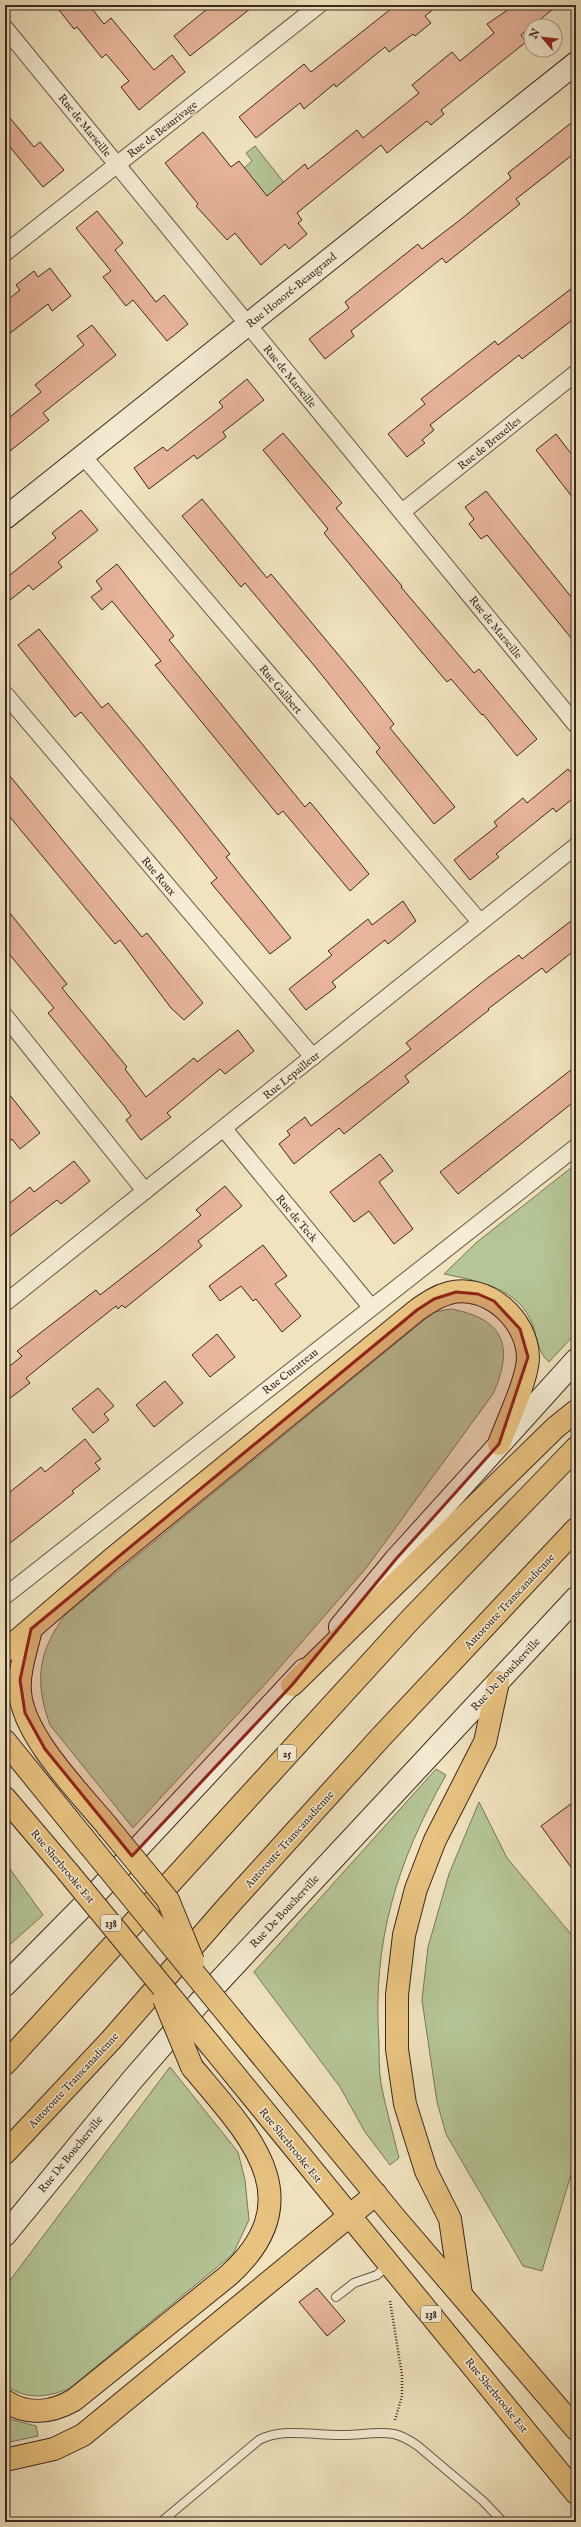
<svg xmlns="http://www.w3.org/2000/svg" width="581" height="2527" viewBox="0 0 581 2527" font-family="'IM FELL English',serif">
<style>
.green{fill:#b5c595;stroke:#78765b}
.building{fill:#e8b59a;stroke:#3a2821}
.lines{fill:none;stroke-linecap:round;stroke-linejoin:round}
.lane-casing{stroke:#685748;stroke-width:10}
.street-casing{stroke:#685748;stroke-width:18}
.secondary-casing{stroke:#3a2821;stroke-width:24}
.primary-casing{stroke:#3a2821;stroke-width:24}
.highway-casing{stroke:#3a2821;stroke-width:24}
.path{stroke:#3a2821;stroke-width:2.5;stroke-dasharray:1 2;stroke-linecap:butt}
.lane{stroke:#f5edd5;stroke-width:8}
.street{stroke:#f5edd5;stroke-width:16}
.secondary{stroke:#f5edd5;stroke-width:22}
.primary{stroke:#e8c27f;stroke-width:22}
.highway{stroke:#e8c27f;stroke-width:22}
.primary-bridge-casing{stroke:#3a2821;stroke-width:24;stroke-linecap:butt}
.primary-bridge{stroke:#e8c27f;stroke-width:22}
.marked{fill:#8f2418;fill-opacity:0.2;stroke:#8f2418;stroke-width:3;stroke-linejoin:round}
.labels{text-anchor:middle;stroke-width:3;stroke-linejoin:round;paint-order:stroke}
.shield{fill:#f5edd5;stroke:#726357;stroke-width:1}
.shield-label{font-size:10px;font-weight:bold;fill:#3a2821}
.street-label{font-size:11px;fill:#3a2821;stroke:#f5edd5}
</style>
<rect width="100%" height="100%" fill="#f0e3be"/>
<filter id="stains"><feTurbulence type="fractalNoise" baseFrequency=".005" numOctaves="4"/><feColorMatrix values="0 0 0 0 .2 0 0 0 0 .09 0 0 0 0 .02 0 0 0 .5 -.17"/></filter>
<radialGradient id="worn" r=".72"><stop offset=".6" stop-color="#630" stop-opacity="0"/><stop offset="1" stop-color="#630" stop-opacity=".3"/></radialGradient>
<g class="green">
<polygon points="255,146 290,190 255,218 244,168 252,161 246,153"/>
<path d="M576,1164V1333L549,1362C538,1353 538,1340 533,1326C520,1288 479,1281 444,1274L477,1242Z"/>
<path d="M451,1309C505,1319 514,1347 493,1394L367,1567L268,1681L133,1828L50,1725C34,1681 38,1651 66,1614L434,1312Z"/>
<path d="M436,1769L446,1775C397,1862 372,1941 379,2042C379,2055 379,2070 381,2084C386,2109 393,2133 399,2158L390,2165L365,2132L340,2087L254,1972Z"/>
<polygon points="479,1802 507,1858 576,1940 576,2158 542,2271 523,2266 446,2134 437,2102 422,2000 428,1947 449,1874"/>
<polygon points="5,1862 43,1915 5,1949"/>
<path d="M170,2067L238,2152L245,2180L249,2220L233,2254L70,2388C47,2398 26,2400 5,2385V2287Z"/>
<polygon points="5,2418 36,2426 38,2436 5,2443"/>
</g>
<g class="building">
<polygon points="55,5 89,5 104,24 111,18 154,70 172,55 185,72 139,110 121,87 129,81 106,54 102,58 77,27 74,29"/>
<polygon points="212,5 255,5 190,56 174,36"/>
<polygon points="396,5 439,5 425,16 431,23 415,36 413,34 389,52 385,47 336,87 334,84 304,109 300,103 256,138 239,117 304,64 311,72"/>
<polygon points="515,5 558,5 521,35 526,42 441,110 444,114 431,125 427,121 387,153 381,145 297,213 302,220 298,223 307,234 289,249 285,244 261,265 235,233 227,240 196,206 198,204 165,163 203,132 231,167 239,161 267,196 305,164 308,169 357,130 363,138 419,93 412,85 452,52 460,61 494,33 487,24"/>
<polygon points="5,112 34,147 40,142 64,170 43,187 5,141"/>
<polygon points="576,119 576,152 516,199 520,204 446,263 442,258 351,331 354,336 325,359 309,339 349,308 345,302 418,244 422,249 460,220 511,178 508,173"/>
<polygon points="97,211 123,243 115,250 156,302 164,295 188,324 167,341 133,300 126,306 103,277 111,271 76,228"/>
<polygon points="50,268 71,296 52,311 48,304 5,337 5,302 20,290 16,285 34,271 38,277"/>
<polygon points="576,285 576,317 522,359 519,355 430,425 434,430 422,440 425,443 407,457 388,434 425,404 421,399 495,341 498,345"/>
<polygon points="92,325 116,355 43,413 49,420 5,455 5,421 41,392 35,385 84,345 77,336"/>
<polygon points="247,379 264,400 223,432 226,437 197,459 194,455 149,489 134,468 163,447 167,451 223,407 219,402"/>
<polygon points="283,433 342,503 336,508 402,586 401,587 474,673 479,669 537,739 517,756 483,714 482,715 451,679 447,682 420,650 324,533 328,529 263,450"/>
<polygon points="556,434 576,460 576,502 536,450"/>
<polygon points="486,491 576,603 576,644 487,535 481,539 469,524 474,519 465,507"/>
<polygon points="202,499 267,578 271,574 361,682 394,724 390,728 455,807 434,824 376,752 380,748 317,669 245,583 241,587 182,516"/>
<polygon points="81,510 98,530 58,562 62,567 33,590 29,585 5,604 5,579 56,538 52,533"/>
<polygon points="117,564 174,636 169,640 305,807 310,802 369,874 350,891 283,811 278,815 155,665 161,661 112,601 102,610 91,597 102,589 96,581"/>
<polygon points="39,629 102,708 108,703 143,745 230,854 226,857 291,938 270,954 211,883 217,878 177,828 81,712 75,717 18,645"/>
<polygon points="568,769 576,778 576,796 556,812 553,808 496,854 499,857 470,880 454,860 497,826 494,822 523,798 527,803"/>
<polygon points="5,770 142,937 147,933 203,1003 184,1020 171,1008 120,940 115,944 5,811"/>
<polygon points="403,901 416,921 388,944 385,940 332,982 336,987 306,1010 289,989 332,955 328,951 368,919 372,925"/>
<polygon points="5,907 67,984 62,988 127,1067 125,1069 146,1097 194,1058 197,1062 238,1030 254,1051 225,1074 220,1069 167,1113 171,1117 141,1140 126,1120 131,1116 125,1107 48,1013 54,1008 5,949"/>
<polygon points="576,917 576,949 546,973 542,968 488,1009 489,1010 405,1076 409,1082 344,1134 339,1128 294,1164 279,1144 290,1135 287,1131 305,1117 311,1126 411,1049 406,1043 489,977 519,955 522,959"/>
<polygon points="576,1066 576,1100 458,1194 440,1172"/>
<polygon points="5,1089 40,1133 20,1149 12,1139 5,1145"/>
<polygon points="380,1154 393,1171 379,1182 413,1229 394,1244 369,1211 354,1222 330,1192"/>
<polygon points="74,1161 90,1181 61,1204 57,1200 5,1240 5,1207 30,1187 34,1192"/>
<polygon points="225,1186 242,1206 198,1241 202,1246 125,1308 122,1305 118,1309 116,1306 63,1348 26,1378 30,1383 5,1402 5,1370 22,1356 17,1351 96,1290 100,1295 158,1250 201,1215 196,1210"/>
<polygon points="263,1245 287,1276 275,1284 301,1316 282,1332 256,1299 253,1301 241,1286 220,1301 209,1286"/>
<polygon points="217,1334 235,1357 210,1377 192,1355"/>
<polygon points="165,1381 183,1403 154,1427 136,1405"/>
<polygon points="98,1388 114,1406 104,1414 109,1420 93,1433 72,1409"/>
<polygon points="85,1439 101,1459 95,1463 100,1469 72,1491 74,1493 5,1547 5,1496 41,1467 45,1472"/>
<polygon points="576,1800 576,1874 541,1826"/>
<polygon points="317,2288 345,2321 327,2336 299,2302"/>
</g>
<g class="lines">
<defs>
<g id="lane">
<polyline points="336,2297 354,2283 377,2275 388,2265"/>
<path d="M161,2522L259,2440C284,2427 317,2436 344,2435C361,2435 377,2431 394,2434C403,2436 411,2441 418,2446L483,2501L503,2522"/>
</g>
<g id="street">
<polyline points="5,28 576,725"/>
<polyline points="5,253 319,5"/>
<polyline points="83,456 480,922"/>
<polyline points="402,512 576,373"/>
<polyline points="5,694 313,1057"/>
<polyline points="5,1016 145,1191"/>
<polyline points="224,1129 371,1307"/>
<polyline points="5,1303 576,846"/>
<polyline points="5,1596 576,1147"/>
</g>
<g id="secondary">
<polyline points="5,518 576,63"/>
<polyline points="340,1627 396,1559 576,1360"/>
<polyline points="5,1985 99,1890 304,1670"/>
<polyline points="5,2235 133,2079 199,2003 576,1598"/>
</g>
<g id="primary">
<path d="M31,1629C27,1648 18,1672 20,1692C23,1736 80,1793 108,1827"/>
<path d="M5,1651L112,1559L417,1310C427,1303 437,1296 449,1293C487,1283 527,1319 528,1357C528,1379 507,1422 499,1444"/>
<polyline points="5,1741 90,1846"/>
<polyline points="5,1798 67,1871"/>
<polyline points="234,2022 396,2219 576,2429"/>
<polyline points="212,2047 576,2493"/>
<polyline points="461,2294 450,2219 426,2171 405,2104 397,2049 397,1995 404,1935 416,1889 435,1840 485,1742 498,1682"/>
<path d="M5,2401C28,2416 51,2413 74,2400L229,2275C315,2197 246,2132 192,2067"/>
<polyline points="5,2460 54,2449 83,2435 376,2194"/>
</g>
<g id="highway">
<polyline points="292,1685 556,1427 576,1411"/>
<polyline points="5,2064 410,1620 576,1448"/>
<polyline points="5,2153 112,2039 228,1906 381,1737 576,1529"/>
</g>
</defs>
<use href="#lane" class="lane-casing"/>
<use href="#street" class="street-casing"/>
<use href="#secondary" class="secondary-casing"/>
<use href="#primary" class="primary-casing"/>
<use href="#highway" class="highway-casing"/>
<polyline class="path" points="390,2301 402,2375 402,2396 395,2420"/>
<use href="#lane" class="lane"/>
<use href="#street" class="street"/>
<use href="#secondary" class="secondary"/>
<use href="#primary" class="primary"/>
<use href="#highway" class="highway"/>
<defs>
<g id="primary-bridge">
<polyline points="108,1827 168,1900 193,1961"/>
<polyline points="90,1846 234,2022"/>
<polyline points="67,1871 212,2047"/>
<polyline points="164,1999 192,2067"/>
</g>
</defs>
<use href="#primary-bridge" class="primary-bridge-casing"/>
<use href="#primary-bridge" class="primary-bridge"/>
</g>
<path class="marked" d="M456,1292L478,1294L494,1301L520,1329L528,1357L499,1444L396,1559L292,1685L132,1856L45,1749L25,1713L20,1680L31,1629L417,1310L434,1299Z"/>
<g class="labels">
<g class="shield">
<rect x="278" y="1745" width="18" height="16" rx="3"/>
<rect x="101" y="1915" width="20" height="16" rx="3"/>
<rect x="421" y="2306" width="20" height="16" rx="3"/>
</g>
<g class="shield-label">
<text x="287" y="1757">25</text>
<text x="111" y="1927">138</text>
<text x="431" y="2318">138</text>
</g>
<g class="street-label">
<text transform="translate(85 125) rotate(51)" y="4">Rue de Marseille</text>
<text transform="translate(162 129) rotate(-38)" y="4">Rue de Beaurivage</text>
<text transform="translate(291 290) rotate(-39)" y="4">Rue Honoré-Beaugrand</text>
<text transform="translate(290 376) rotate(51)" y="4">Rue de Marseille</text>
<text transform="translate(489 443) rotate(-39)" y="4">Rue de Bruxelles</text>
<text transform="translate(496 627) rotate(51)" y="4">Rue de Marseille</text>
<text transform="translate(281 689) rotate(50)" y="4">Rue Galibert</text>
<text transform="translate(159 876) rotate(50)" y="4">Rue Roux</text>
<text transform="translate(291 1075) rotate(-39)" y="4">Rue Lepailleur</text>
<text transform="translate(297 1218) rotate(50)" y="4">Rue de Teck</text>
<text transform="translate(290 1371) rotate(-38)" y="4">Rue Curatteau</text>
<text transform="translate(509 1601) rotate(-47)" y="4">Autoroute Transcanadienne</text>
<text transform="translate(505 1674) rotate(-47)" y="4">Rue De Boucherville</text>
<text transform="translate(289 1839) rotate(-48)" y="4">Autoroute Transcanadienne</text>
<text transform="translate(63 1866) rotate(50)" y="4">Rue Sherbrooke Est</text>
<text transform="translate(284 1911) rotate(-47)" y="4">Rue De Boucherville</text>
<text transform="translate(73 2080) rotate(-47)" y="4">Autoroute Transcanadienne</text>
<text transform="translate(291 2145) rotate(51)" y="4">Rue Sherbrooke Est</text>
<text transform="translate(70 2154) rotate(-51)" y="4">Rue De Boucherville</text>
<text transform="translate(497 2395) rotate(51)" y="4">Rue Sherbrooke Est</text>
</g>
</g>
<rect width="581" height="2527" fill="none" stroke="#f0e3be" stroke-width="20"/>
<rect x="6" y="6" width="569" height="2515" fill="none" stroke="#3a2821" stroke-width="2"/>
<rect x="10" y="10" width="561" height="2507" fill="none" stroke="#3a2821"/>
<g transform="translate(543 38) rotate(298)"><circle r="19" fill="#f5edd5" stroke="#aa9e8d"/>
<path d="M0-3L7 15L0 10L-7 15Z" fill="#8f2418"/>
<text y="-6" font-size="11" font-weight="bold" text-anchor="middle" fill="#3a2821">N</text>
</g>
<rect width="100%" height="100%" filter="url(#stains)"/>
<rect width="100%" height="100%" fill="url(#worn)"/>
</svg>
